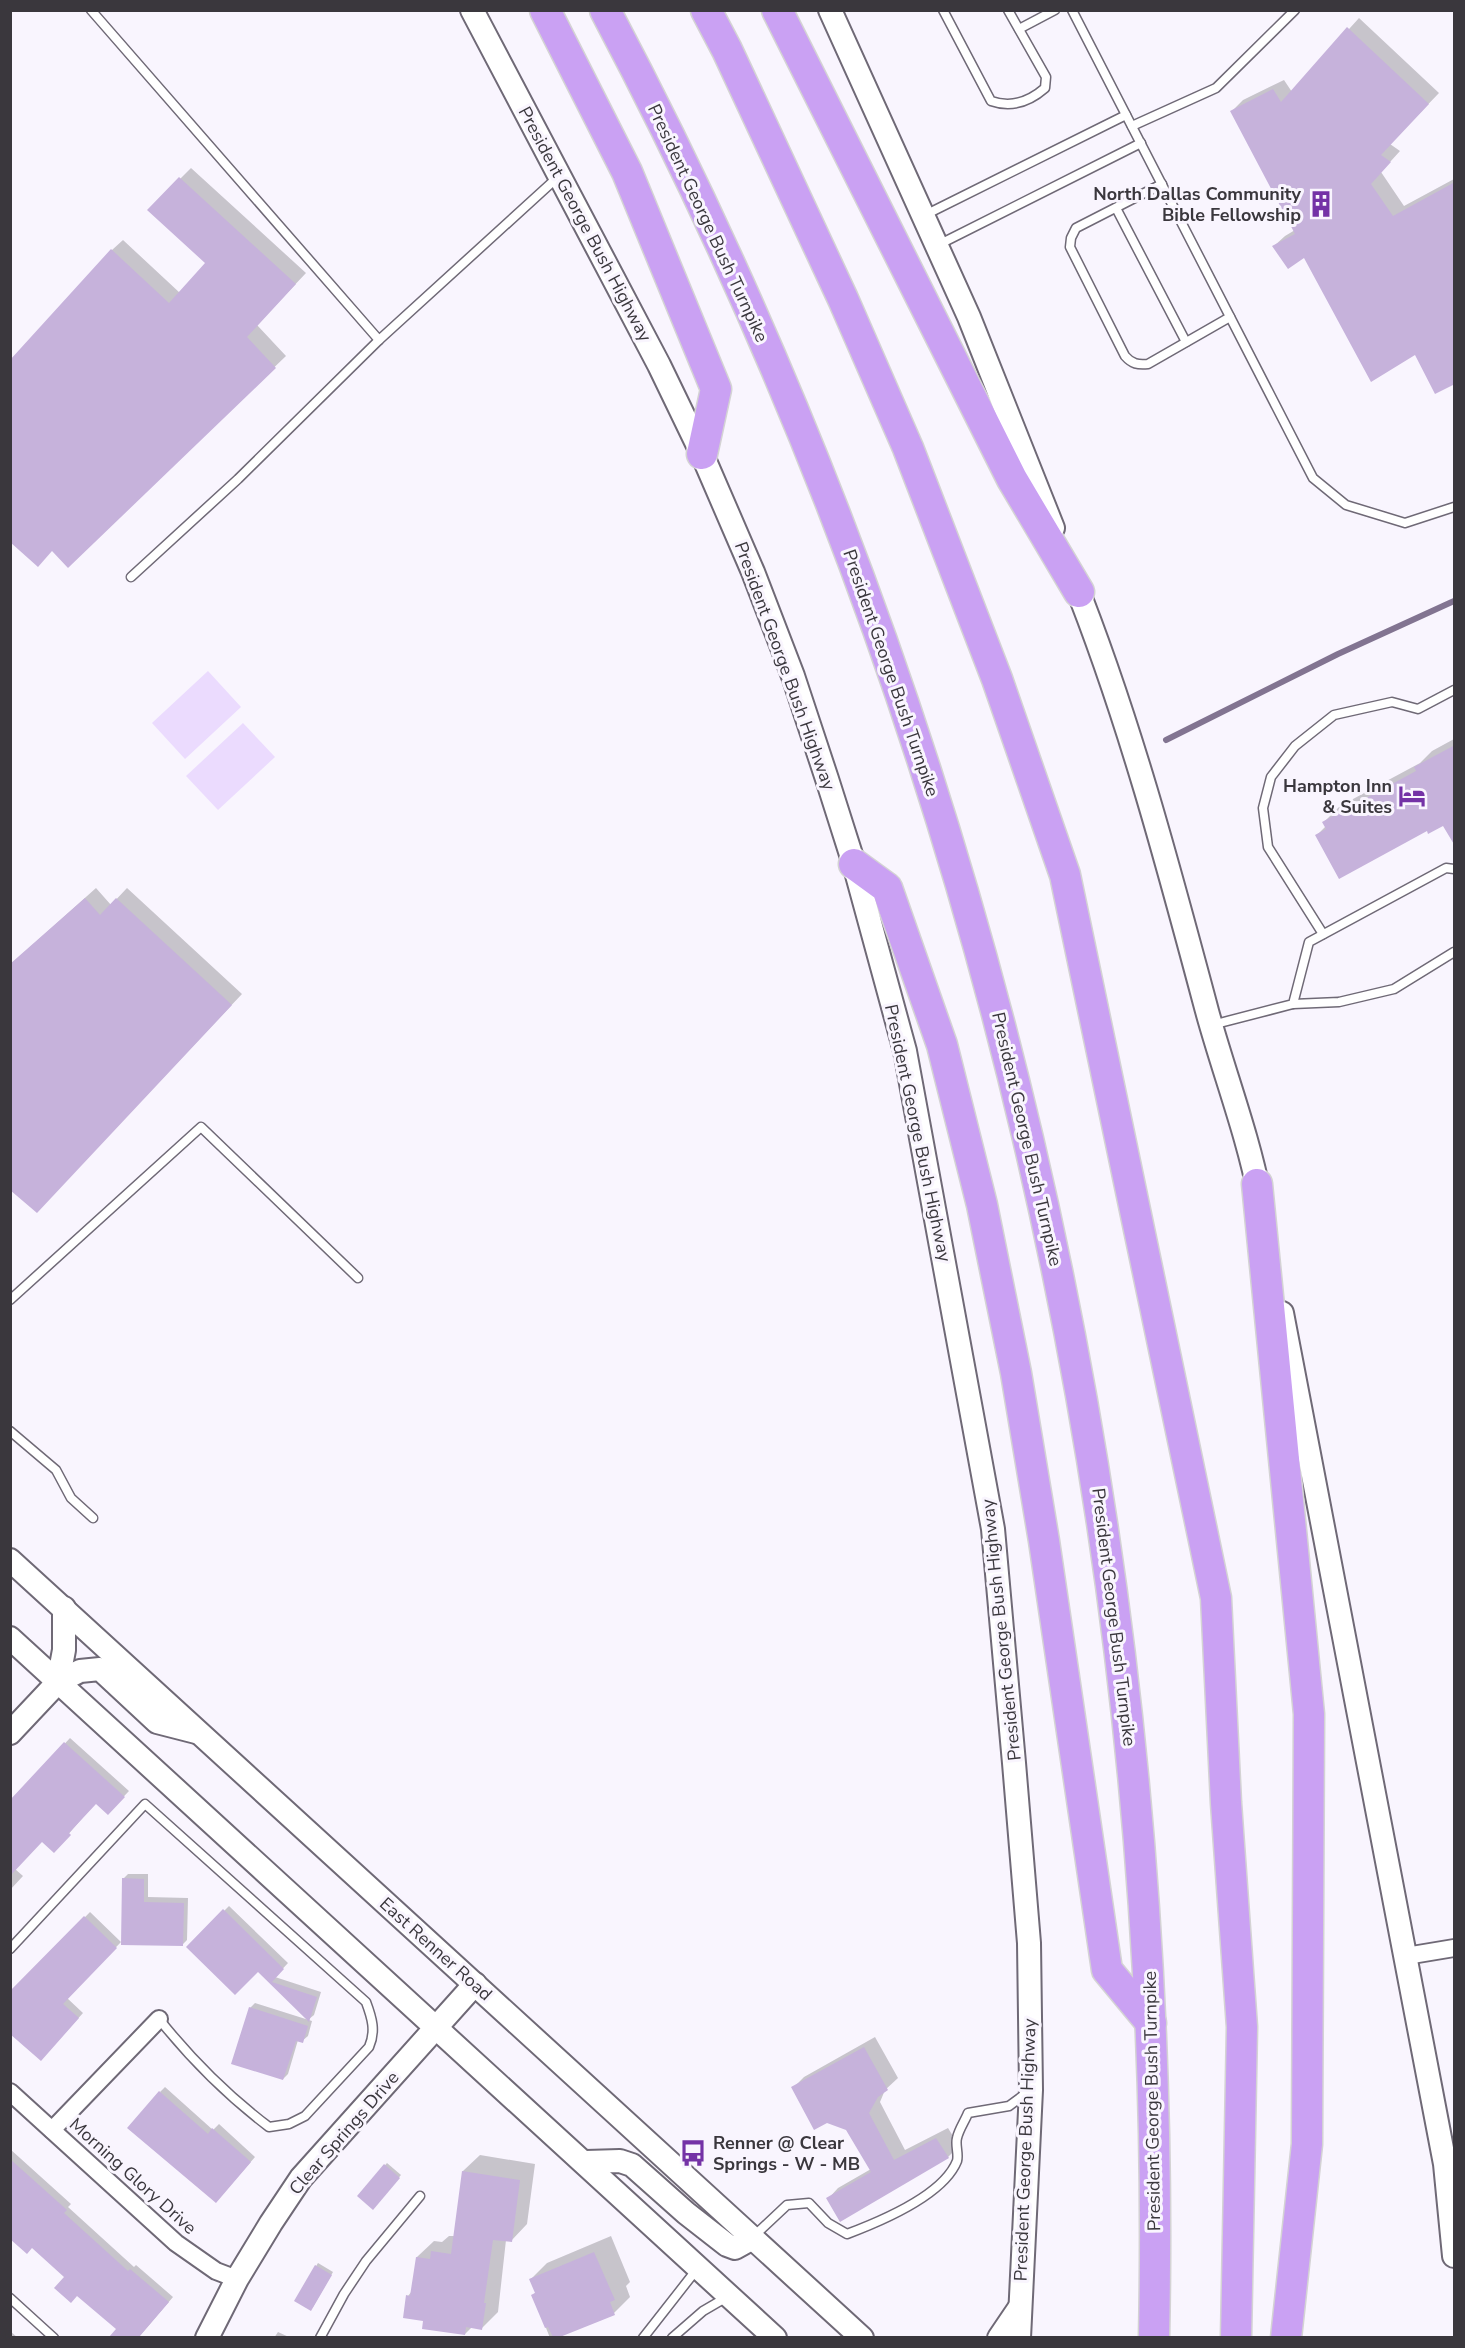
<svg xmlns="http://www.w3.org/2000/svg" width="1465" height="2348" viewBox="0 0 1465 2348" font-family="'Nunito Sans',sans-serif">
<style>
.green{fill:#ebdbfe}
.shadow{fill:#0003}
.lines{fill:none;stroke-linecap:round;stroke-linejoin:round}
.stream{stroke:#827491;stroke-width:6}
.building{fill:#c6b2db}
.lane-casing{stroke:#6f6976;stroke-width:11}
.street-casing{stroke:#6f6976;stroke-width:20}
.secondary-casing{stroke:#6f6976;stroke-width:26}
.highway-casing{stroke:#d4d3d4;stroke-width:33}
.lane{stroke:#fff;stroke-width:8}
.street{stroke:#fff;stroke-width:16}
.secondary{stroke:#fff;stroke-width:22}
.highway{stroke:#caa1f3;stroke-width:30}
.labels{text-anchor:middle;stroke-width:6;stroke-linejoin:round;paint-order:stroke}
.poi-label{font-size:18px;font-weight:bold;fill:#3a373d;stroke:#f9f5fe;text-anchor:end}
.street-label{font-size:18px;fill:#3a373d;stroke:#f9f5fe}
</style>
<rect width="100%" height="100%" fill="#f9f5fe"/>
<g class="green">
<polygon points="208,671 241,707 185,759 152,723"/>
<polygon points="243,723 275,757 218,810 186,776"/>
</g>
<g class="shadow">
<polygon points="1359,18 1439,93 1390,144 1400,151 1381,172 1404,206 1454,179 1454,382 1415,353 1305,256 1274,246 1285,236 1295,230 1232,111 1243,100 1284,80 1292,92"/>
<polygon points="191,168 306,273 257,325 286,356 68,565 112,250 123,240 180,293 208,263 149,210"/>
<polygon points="1454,739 1454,827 1444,824 1427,829 1317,835 1326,826 1324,822 1340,806 1420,763 1432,751"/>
<polygon points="96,888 111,905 127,888 242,994 48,1200 10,965"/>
<polygon points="70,1738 129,1791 108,1813 96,1802 54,1851 42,1840 15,1869 23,1876 10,1890 10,1803"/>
<polygon points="128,1874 148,1874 148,1897 188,1898 187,1940 182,1945 123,1879"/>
<polygon points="229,1906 288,1963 275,1977 321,1992 314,2015 309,2019 258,1970 188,1947"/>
<polygon points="90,1912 121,1942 67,1998 83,2013 46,2054 10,1994"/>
<polygon points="255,2003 312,2021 308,2036 302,2041 298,2040 288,2074 283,2079 250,2008"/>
<polygon points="875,2037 898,2078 885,2090 880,2102 905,2150 948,2128 959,2146 948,2157 828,2199 838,2188 871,2169 847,2129 793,2088 804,2077"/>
<polygon points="165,2087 213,2130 219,2124 255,2157 221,2196 160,2092"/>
<polygon points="10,2149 71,2204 68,2207 134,2267 136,2265 173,2297 138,2338 111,2338 118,2329 66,2277 33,2246 10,2237"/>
<polygon points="480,2155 535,2164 527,2224 511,2241 506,2240 498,2312 482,2328 472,2327 465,2334 424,2320 408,2296 412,2291 417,2257 434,2241 442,2242 449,2236 455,2236 463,2171"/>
<polygon points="387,2163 401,2175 373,2208 359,2195"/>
<polygon points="611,2236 630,2282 626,2286 630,2297 614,2313 556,2338 550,2338 533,2295 536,2292 531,2279 547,2263"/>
<polygon points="318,2263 333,2272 313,2307 296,2300"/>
<polygon points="10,2331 18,2338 10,2338"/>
<polygon points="278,2332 291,2338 274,2338"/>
</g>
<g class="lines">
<polyline class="stream" points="1166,740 1338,654 1454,601"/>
</g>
<g class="building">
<polygon points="1347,27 1429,104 1381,155 1391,162 1371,184 1393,216 1455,182 1455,384 1435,394 1415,355 1371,382 1304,258 1288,269 1272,246 1295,234 1230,111 1273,89 1281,102"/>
<polygon points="179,177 296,284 247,337 276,368 68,568 52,551 38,567 10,542 10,360 111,249 169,303 205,263 147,210"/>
<polygon points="1455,745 1455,846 1443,826 1428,834 1427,831 1339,879 1315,835 1326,829 1322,822 1416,771 1414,767"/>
<polygon points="85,898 100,915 116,898 232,1005 37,1213 10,1190 10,964"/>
<polygon points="64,1742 125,1797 108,1815 96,1804 69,1833 71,1835 54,1853 42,1842 10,1876 10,1800"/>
<polygon points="122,1878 144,1879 144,1902 184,1903 183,1946 121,1945"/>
<polygon points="223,1909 284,1969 272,1982 317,1997 309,2022 258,1972 235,1995 186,1947"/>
<polygon points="84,1916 117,1948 63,2004 79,2018 41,2061 10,2034 10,1991"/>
<polygon points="249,2007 308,2026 303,2043 296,2041 283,2080 231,2064"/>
<polygon points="864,2047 888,2090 878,2097 869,2113 894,2160 936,2138 949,2158 840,2222 826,2198 871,2172 846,2130 827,2123 814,2130 791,2087"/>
<polygon points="159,2091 208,2134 212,2128 251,2162 216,2203 127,2128"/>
<polygon points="10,2159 67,2210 64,2213 128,2271 130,2269 169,2302 139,2337 109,2337 116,2329 77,2296 71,2303 54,2288 64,2277 32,2248 27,2254 10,2239"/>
<polygon points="384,2164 400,2178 373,2210 357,2196"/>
<polygon points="462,2171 520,2180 512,2242 493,2240 484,2303 486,2303 482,2330 466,2327 465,2335 422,2329 423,2321 403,2318 406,2295 410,2296 416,2257 430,2259 431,2251 451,2254"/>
<polygon points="594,2252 615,2300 610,2302 615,2315 560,2337 553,2337 548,2327 545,2328 531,2295 535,2293 529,2279"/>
<polygon points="315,2265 332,2275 311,2311 294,2301"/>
</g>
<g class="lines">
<defs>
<g id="lane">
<polyline points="91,10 379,340 559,176"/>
<path d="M943,10L991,101C1011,108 1029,102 1045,88L1046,77L1008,10"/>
<polyline points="1072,10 1313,478 1346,505 1405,523 1454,507"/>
<polyline points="1019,29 1055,10"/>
<polyline points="1132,126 1216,88 1295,10"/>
<path d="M1162,184L1076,228L1071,238L1070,247L1125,356C1132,364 1138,365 1148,364L1230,317"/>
<polyline points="1116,208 1186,342"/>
<polyline points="925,215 1126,115"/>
<polyline points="938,245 1141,143"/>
<polyline points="131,577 238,479 379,340"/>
<polyline points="1323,934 1268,847 1263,808 1271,777 1295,746 1334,715 1392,702 1418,709 1454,690"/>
<polyline points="1293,1004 1339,1002 1394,989 1454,952"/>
<polyline points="1212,1025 1293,1004 1309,942 1446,868 1454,869"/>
<polyline points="10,1300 201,1127 358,1278"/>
<polyline points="10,1431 56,1470 71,1498 93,1518"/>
<path d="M10,1949L145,1804L366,2002C372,2018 376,2031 369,2047L305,2116L289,2124L269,2127C228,2096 191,2059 159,2019"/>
<path d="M754,2236L787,2205L809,2203L828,2223L847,2234C879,2222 943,2196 957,2161C959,2154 955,2145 957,2138C959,2129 965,2121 968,2113L1009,2106L1028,2092"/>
<polyline points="10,2298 54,2338"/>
<polyline points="320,2338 344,2294 366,2261 420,2196"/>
<polyline points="643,2338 697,2269"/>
<polyline points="672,2338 703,2311 727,2297"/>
</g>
<g id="street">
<polyline points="1406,1956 1454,1948"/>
<polyline points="10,2092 176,2243 216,2271 237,2279"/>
<polyline points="52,2130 159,2019"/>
</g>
<g id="secondary">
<polyline points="472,10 659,365 702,454 753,572 793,676 827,779 854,864 905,1051 993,1529 1014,1763 1029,1943 1031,2090 1019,2338"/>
<polyline points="830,10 969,317 1053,528"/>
<path d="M1073,578C1129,718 1168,865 1207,1011C1224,1073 1248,1135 1260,1198"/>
<polyline points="1282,1313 1445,2164 1454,2256"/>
<polyline points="10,1560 862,2338"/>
<polyline points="10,1638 775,2338"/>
<polyline points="58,1682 64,1650 64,1608"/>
<polyline points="10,1733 58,1682 80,1671 100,1669 157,1722 196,1732"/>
<polyline points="586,2162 620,2161 632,2165 686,2213 727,2245 735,2248 753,2238"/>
<polyline points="207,2338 237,2279 271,2223 301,2178 475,1984"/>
<polyline points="999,2338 1020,2307"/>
</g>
<g id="highway">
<polyline points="545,10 627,172 716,389 702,454"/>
<path d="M605,10C984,726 1171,1528 1154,2338"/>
<polyline points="706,10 727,50 843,299 908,448 997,679 1065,875 1216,1598 1226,1803 1242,2027 1236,2338"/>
<polyline points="777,10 1012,479 1079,592"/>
<polyline points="854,864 887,888 942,1045 982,1205 1016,1373 1044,1541 1107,1970 1151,2023"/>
<polyline points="1257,1184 1309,1714 1307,2144 1286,2338"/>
</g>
</defs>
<use href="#lane" class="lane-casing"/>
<use href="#street" class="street-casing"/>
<use href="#secondary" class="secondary-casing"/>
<use href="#highway" class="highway-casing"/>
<use href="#lane" class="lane"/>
<use href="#street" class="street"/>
<use href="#secondary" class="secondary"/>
<use href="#highway" class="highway"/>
</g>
<defs>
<symbol id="building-bare" viewBox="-9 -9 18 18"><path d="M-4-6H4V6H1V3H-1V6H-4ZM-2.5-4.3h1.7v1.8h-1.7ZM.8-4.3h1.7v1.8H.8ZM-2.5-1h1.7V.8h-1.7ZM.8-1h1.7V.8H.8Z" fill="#7432a6" stroke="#f9f5fe" stroke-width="2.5" paint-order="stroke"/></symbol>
<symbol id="hotel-bare" viewBox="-9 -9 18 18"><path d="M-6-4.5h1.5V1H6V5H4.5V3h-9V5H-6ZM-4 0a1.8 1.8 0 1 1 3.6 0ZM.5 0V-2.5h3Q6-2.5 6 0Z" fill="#7432a6" stroke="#f9f5fe" stroke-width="2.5" paint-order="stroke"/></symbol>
<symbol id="bus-bare" viewBox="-9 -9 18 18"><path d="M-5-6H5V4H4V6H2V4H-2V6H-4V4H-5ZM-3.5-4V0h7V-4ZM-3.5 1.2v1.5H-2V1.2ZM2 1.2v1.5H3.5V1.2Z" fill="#7432a6" stroke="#f9f5fe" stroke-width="2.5" paint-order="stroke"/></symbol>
</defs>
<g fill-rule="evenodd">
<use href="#building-bare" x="1302" y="185" width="38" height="38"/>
<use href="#hotel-bare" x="1393" y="777" width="38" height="38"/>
<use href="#bus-bare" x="674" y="2134" width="38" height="38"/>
</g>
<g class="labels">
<g class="poi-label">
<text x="1301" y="200">North Dallas Community<tspan x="1301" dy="21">Bible Fellowship</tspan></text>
<text x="1392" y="792">Hampton Inn<tspan x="1392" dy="21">&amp; Suites</tspan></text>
<text x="713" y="2149" text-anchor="start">Renner @ Clear<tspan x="713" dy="21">Springs - W - MB</tspan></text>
</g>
<g class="street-label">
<text transform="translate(708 223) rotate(65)" y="6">President George Bush Turnpike</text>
<text transform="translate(585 224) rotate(62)" y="6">President George Bush Highway</text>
<text transform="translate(785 666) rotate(70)" y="6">President George Bush Highway</text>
<text transform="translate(891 673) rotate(71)" y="6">President George Bush Turnpike</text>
<text transform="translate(918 1133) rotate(78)" y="6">President George Bush Highway</text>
<text transform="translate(1027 1139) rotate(77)" y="6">President George Bush Turnpike</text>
<text transform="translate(1114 1617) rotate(83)" y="6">President George Bush Turnpike</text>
<text transform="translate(1001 1630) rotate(-96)" y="6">President George Bush Highway</text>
<text transform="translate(436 1949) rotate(42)" y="6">East Renner Road</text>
<text transform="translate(1152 2101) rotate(-91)" y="6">President George Bush Turnpike</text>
<text transform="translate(344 2133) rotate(-49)" y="6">Clear Springs Drive</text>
<text transform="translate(1025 2150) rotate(-88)" y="6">President George Bush Highway</text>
<text transform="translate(133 2176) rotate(42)" y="6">Morning Glory Drive</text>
</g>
</g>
<rect width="1465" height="2348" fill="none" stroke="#3a373d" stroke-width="24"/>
</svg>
